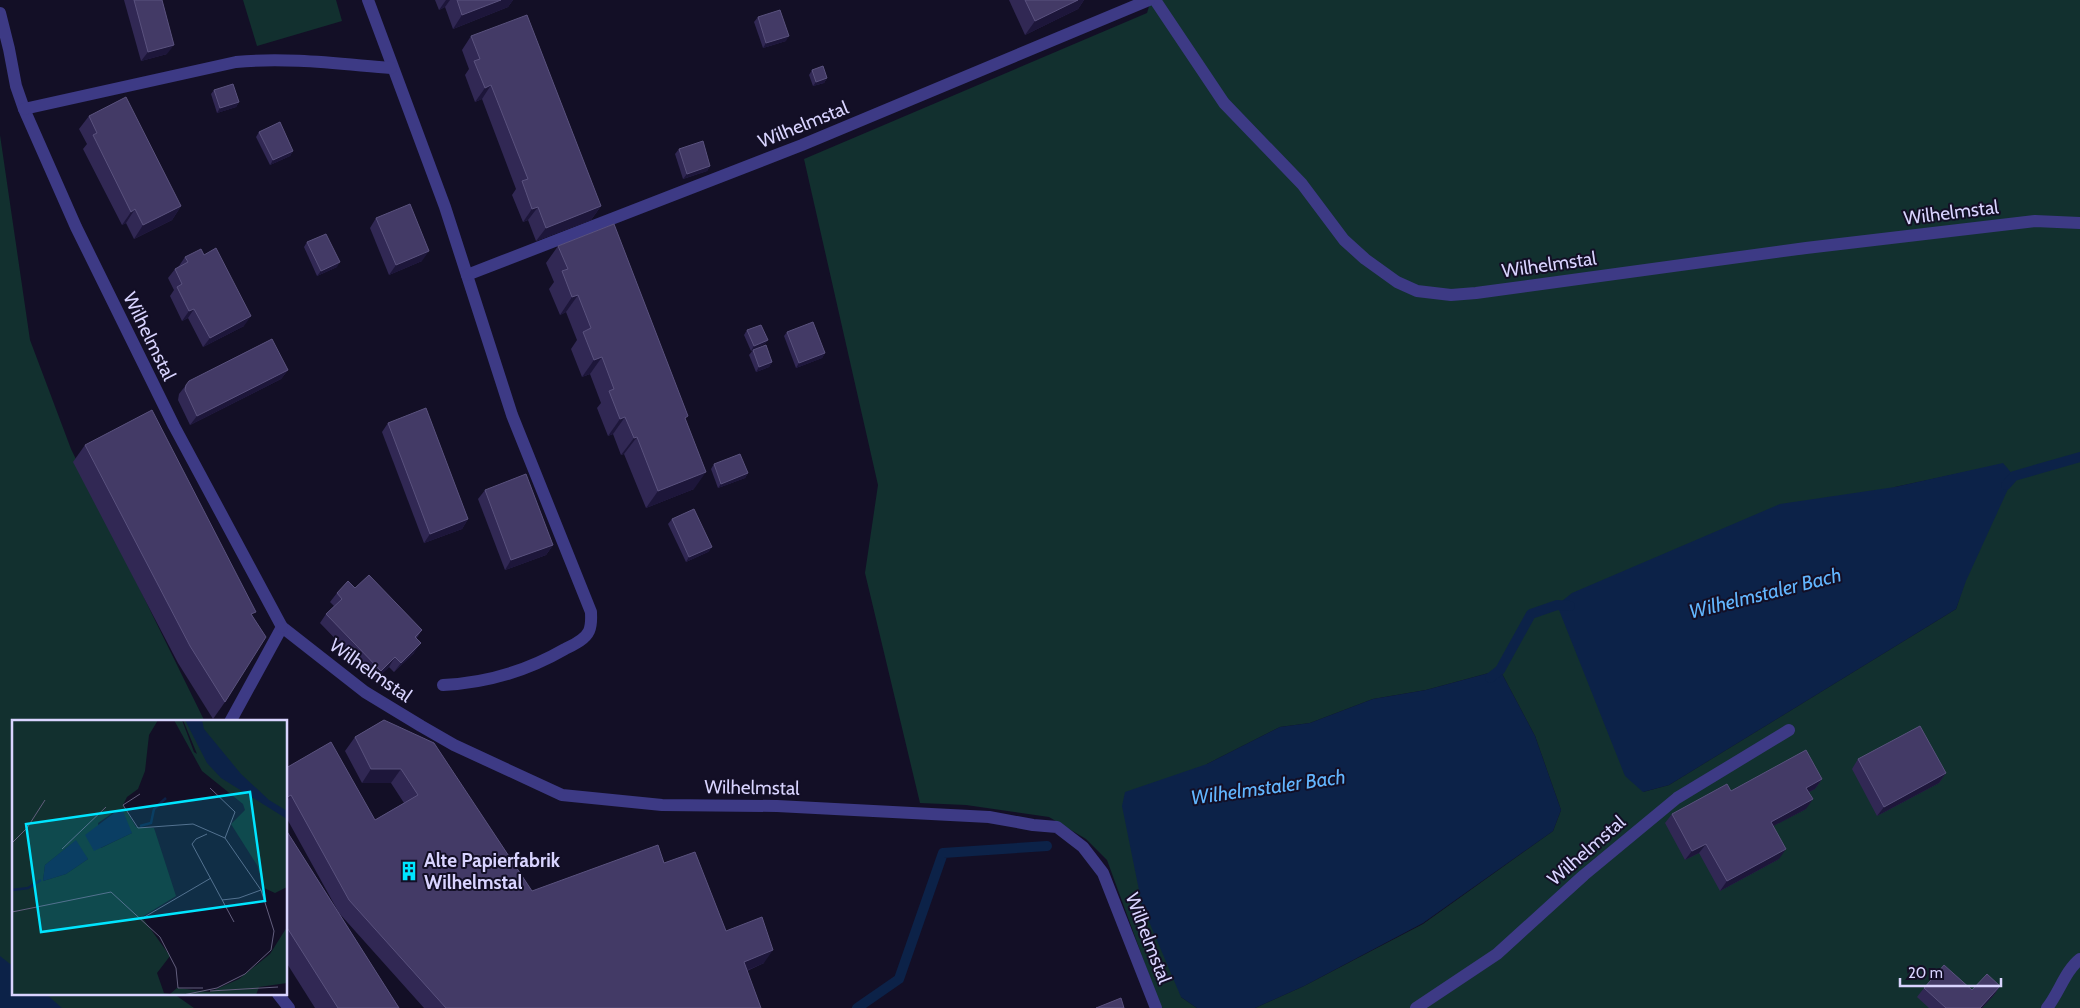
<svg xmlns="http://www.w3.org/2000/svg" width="2080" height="1008" viewBox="0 0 2080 1008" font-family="Cabin,sans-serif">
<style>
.green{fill:#12302f;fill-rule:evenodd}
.water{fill:#0c2248}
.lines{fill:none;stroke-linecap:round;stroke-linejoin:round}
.stream{stroke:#0c2248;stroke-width:10}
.service{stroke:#3d3a85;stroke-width:12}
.minor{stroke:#3d3a85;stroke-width:12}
.wall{fill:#312854}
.shaded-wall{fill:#1d163a}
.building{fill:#433a66;stroke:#5a527e}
.labels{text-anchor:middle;stroke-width:4;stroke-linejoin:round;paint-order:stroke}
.street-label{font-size:19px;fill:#d9d4ff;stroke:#130f26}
.poi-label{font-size:19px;font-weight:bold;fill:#d9d4ff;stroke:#130f26;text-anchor:start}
.water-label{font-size:20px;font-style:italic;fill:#62b6ff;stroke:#130f26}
.inset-river{fill:none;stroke:#0c2248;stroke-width:2.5}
.inset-road{fill:none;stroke:#625e7d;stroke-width:1}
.view{fill:#00e5ff;fill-opacity:0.15;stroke:#00e5ff;stroke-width:2.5}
.inset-edge{fill:none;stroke:#d9d4ff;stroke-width:2.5}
</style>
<rect width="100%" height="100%" fill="#130f26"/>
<g class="green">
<polygon points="243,0 336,0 342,21 257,46"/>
<path d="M1151,0H2080V1008H1255L1304,986L1423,924L1553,831L1561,810L1535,736L1500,670L1426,690L1373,699L1310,723L1280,727L1207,764L1181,997L1197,1008H1161L1107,860L1086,839L1049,817L966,805L920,803L865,573L878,485L804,159L1147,13ZM2003,464L1956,609L1669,785L1643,792L1895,487Z"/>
<polygon points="0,135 30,340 71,449 205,722 14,722 14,994 174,994 194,1008 0,1008"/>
</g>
<g class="water">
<polygon points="2003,463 2014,476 1966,581 1956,609 1669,785 1643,792 1625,776 1557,605 1572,593 1780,504 1895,487"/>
<polygon points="1500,670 1535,736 1561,810 1553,831 1423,923 1304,986 1255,1008 1197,1008 1181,997 1142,905 1122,806 1125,792 1207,764 1280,727 1310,723 1373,699 1426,690"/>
<polygon points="0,956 14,967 14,994 46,994 62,1008 0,1008"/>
</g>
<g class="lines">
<g class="stream">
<polyline points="2006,485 2014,476 2080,457"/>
<polyline points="1490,678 1500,670 1531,614 1557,605 1570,606"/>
<polyline points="857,1008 899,979 943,853 1047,846"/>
</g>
<g class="service">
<polyline points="1155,0 1224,103 1302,184 1344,240 1365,259 1397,282 1417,291 1451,295 1476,293 1806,248 2035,221 2080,223"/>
<polyline points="230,722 282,627 365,692 421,726 454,745 562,795 662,805 777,806 989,817 1033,825 1057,827 1083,847 1103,873 1156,1008"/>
<polyline points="278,994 289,1008"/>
<polyline points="1416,1008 1497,954 1584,875 1677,798 1789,730"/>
<path d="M2047,1008C2059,993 2065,971 2080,959"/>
</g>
<g class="minor">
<path d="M368,0L445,207L512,415L591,612C591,618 592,624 589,631C585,640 573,645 565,649C527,671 486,683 443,685"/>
<polyline points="0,13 9,49 16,86 24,109 76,227 174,426 282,627"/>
<path d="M24,109L236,62C288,57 340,64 391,68"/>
<polyline points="467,275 802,145 1149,0"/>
</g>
</g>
<g class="wall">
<polygon points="124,0 162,0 167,54 141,61"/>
<polygon points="435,0 513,0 508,7 453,29 445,7 439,10"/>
<polygon points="1009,0 1084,0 1078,9 1025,35"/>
<polygon points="758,17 786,41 763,48 754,22"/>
<polygon points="471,36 601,206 591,220 536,241 528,220 523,222 512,195 516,189 482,99 475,102 465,75 469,69 462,50"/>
<polygon points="812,70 827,78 824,83 813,86 809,75"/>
<polygon points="214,90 239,102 236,107 217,113 211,94"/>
<polygon points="89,116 181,206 172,220 134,239 126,223 122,225 83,149 87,144 79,129"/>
<polygon points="259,132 293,151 290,156 270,165 256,137"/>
<polygon points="679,149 710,166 707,171 683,179 675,154"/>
<polygon points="376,218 422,261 389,275 370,228"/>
<polygon points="307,242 337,267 317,276 304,247"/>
<polygon points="558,246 685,420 694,489 646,508 624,454 621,455 613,434 608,436 597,408 601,403 590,374 582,377 571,349 577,340 566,312 560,315 549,289 554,282 546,263"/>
<polygon points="185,257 244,326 203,347 188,318 182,321 170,296 174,290 168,278 175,269 179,266"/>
<polygon points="747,330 768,340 764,344 751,351 744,335"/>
<polygon points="787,332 825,353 822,358 796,368 784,336"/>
<polygon points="753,350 772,362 769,367 756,372 749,355"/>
<polygon points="288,370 281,379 190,425 178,400 179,394 186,385"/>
<polygon points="388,423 468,519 462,529 424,543 382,432"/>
<polygon points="85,445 253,616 225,702 213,719 178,663 73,462"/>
<polygon points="714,464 748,473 745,478 718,488 711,469"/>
<polygon points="485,490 553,545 546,555 505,570 478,499"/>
<polygon points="672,519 712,547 708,552 686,562 668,524"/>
<polygon points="355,588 422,630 416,639 414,653 394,672 389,667 375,680 320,623 326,614 334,606 330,602 337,593"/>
<polygon points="384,720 532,891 664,863 726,931 764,963 747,971 761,1008 424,1008 339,913 286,817 286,768 375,820 404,803 391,783 362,783 345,751 355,737"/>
<polygon points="1858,759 1946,773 1939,783 1877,816 1852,769"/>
<polygon points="1822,779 1815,789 1809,792 1806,809 1773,826 1779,859 1720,891 1699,853 1685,860 1665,823 1672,814 1731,791"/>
<polygon points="286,830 399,1008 315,1008 286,962"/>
<polygon points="2000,986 1994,995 1982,1008 1929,1008 1917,997 1924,988 1972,990"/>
</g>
<g class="shaded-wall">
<polygon points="446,0 450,0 445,7 439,10"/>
<polygon points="501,0 513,0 508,7 453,29 462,15"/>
<polygon points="1078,0 1084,0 1078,9 1025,35 1035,21"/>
<polygon points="789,36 786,41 763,48 766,43"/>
<polygon points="174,45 167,54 141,61 148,52"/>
<polygon points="827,78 824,83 813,86 816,82"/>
<polygon points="491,85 482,99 475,102 485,88"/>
<polygon points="239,102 236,107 217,113 220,108"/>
<polygon points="293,151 290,156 270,165 273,160"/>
<polygon points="710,166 707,171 683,179 687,174"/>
<polygon points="181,206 172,220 134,239 143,225"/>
<polygon points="601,206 591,220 536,241 546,228"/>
<polygon points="538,207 528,220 523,222 532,209"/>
<polygon points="135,209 126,223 122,225 131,212"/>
<polygon points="429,251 422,261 389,275 396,265"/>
<polygon points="340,262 337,267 317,276 321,271"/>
<polygon points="578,295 566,312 560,315 572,297"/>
<polygon points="194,309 188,318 182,321 189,311"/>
<polygon points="251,316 244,326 203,347 210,338"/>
<polygon points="768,340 764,344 751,351 754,346"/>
<polygon points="825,353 822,358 796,368 799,363"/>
<polygon points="602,357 590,374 582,377 594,360"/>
<polygon points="772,362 769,367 756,372 759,367"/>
<polygon points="288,370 281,379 190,425 197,416"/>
<polygon points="625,417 613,434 608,436 620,419"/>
<polygon points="637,437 624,454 621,455 634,438"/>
<polygon points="706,472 694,489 646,508 658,491"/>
<polygon points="748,473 745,478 718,488 721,484"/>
<polygon points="468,519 462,529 424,543 430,534"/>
<polygon points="553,545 546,555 505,570 511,560"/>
<polygon points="712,547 708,552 686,562 689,557"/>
<polygon points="421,643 414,653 394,672 401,663"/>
<polygon points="395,657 389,667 375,680 381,671"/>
<polygon points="371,769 401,769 391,783 362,783"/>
<polygon points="1946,773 1939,783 1877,816 1884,807"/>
<polygon points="1822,779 1815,789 1799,797 1806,788"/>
<polygon points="291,795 286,803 286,798"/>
<polygon points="1813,799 1806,809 1764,831 1771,822"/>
<polygon points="1706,844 1699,853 1685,860 1692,851"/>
<polygon points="1786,849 1779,859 1720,891 1727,881"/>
<polygon points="773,950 764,963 734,976 744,962"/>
<polygon points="2000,986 1994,995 1982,1008 1980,1008"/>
</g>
<g class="building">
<polygon points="134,0 162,0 174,45 148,52"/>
<polygon points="457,0 501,0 462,15"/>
<polygon points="1025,0 1078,0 1035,21"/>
<polygon points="780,10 789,36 766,43 758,17"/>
<polygon points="527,15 601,206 546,228 538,207 532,209 522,181 528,179 491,85 485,88 474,61 480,59 471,36"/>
<polygon points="823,66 827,78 816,82 812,70"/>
<polygon points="233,84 239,102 220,108 214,90"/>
<polygon points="126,97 181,206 143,225 135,209 131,212 93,135 97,133 89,116"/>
<polygon points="280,122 293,151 273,160 259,132"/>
<polygon points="703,141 710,166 687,174 679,149"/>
<polygon points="410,204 429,251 396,265 376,218"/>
<polygon points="614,224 688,416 685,418 706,472 658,491 637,437 634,438 625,417 620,419 609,391 614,389 602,357 594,360 583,332 591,328 578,295 572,297 562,271 568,269 558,246"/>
<polygon points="326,234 340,262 321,271 307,242"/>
<polygon points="216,248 251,316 210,338 194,309 189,311 177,287 182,284 175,269 188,262 185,257 201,249 204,255"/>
<polygon points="813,322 825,353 799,363 787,332"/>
<polygon points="761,325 768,340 754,346 747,330"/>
<polygon points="272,339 288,370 197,416 185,390 186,385 189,381"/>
<polygon points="766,345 772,362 759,367 753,350"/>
<polygon points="426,408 468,519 430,534 388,423"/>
<polygon points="152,410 256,612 251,614 266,637 225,702 190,646 85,445"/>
<polygon points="740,454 748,473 721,484 714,464"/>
<polygon points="526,474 553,545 511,560 485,490"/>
<polygon points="694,509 712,547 689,557 672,519"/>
<polygon points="369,575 422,630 415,637 421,643 401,663 395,657 381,671 326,614 342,599 337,593 348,581 355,588"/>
<polygon points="384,720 434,743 532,891 658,845 664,863 695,852 726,931 762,917 773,950 744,962 761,1008 446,1008 349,900 291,795 286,798 286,768 331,742 375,820 418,795 401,769 371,769 355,737"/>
<polygon points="1920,726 1946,773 1884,807 1858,759"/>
<polygon points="1806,750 1822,779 1806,788 1813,799 1771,822 1786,849 1727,881 1706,844 1692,851 1672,814 1727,784 1731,791"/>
<polygon points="286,830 399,1008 338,1008 286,926"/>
<polygon points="1944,965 1972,990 1987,974 2000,986 1980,1008 1946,1008 1924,988"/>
<polygon points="1121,998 1124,1008 1096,1008"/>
</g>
<defs>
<symbol id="building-bare" viewBox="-9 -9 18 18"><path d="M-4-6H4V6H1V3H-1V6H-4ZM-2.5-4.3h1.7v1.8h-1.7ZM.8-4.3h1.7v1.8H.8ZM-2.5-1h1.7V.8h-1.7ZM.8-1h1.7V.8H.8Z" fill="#00e5ff" stroke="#130f26" stroke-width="2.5" paint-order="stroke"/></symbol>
</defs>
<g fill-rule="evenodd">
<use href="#building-bare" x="395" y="857" width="28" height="28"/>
</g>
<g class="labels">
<g class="street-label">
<text transform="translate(803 124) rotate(-22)" y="7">Wilhelmstal</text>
<text transform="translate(1951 212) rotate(-7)" y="7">Wilhelmstal</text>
<text transform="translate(1549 264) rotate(-8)" y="7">Wilhelmstal</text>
<text transform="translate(150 336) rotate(64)" y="7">Wilhelmstal</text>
<text transform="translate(371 670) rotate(35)" y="7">Wilhelmstal</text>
<text transform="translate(752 787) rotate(1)" y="7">Wilhelmstal</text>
<text transform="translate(1586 850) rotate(-41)" y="7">Wilhelmstal</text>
<text transform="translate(1149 938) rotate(69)" y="7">Wilhelmstal</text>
</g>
<g class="poi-label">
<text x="424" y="867">Alte Papierfabrik<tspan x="424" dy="22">Wilhelmstal</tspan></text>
</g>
<g class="water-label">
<text transform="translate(1765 593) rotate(-14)" y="7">Wilhelmstaler Bach</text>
<text transform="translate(1268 787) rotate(-8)" y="7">Wilhelmstaler Bach</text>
</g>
</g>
<g transform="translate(12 720)">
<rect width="275" height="275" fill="#130f26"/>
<path d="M0,0H146L137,15L133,51L126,69L115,77L111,85L124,107L142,108L164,176L130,197L158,236L145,253L152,273L158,274L165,268L198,272L227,259L258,234L275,207V263L247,267L244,275H0ZM105,90L120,113L89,128L86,103ZM62,122L76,139L54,154L31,161L33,145ZM162,0H170L182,32L185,34L171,0H275V167L263,173L252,168L245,145L219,104L233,90L231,84L190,51Z" fill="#12302f" fill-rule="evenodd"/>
<path d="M173,0H190L192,9L229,54L257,80L275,91V99L209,58L195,43ZM106,90L111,91L120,113L82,131L73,115ZM64,120L76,139L54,154L31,161L33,145Z" fill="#0c2248"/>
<path class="inset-river" d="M128,106L139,103L142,89L154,78M0,170L16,168L29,160"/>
<path class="inset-road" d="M198,68L223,92L213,118M128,74L111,85L126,108L181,104L213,118L249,170L262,211L259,230L233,254L205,268L171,275M195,114L184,119L180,124L222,202M0,123L15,108L33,80M50,129L94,87M210,180L227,178L249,170M0,192L99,172L148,217L164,248L166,268H191M129,199L199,158M198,271L266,267"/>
<path class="view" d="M238,72L253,181L29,212L14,104Z"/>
<rect width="275" height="275" class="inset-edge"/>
</g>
<path d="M1900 978v8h101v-8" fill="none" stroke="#d9d4ff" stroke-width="2.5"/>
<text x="1908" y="978" font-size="15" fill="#d9d4ff" stroke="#130f26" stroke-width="4" paint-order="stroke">20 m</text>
</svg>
